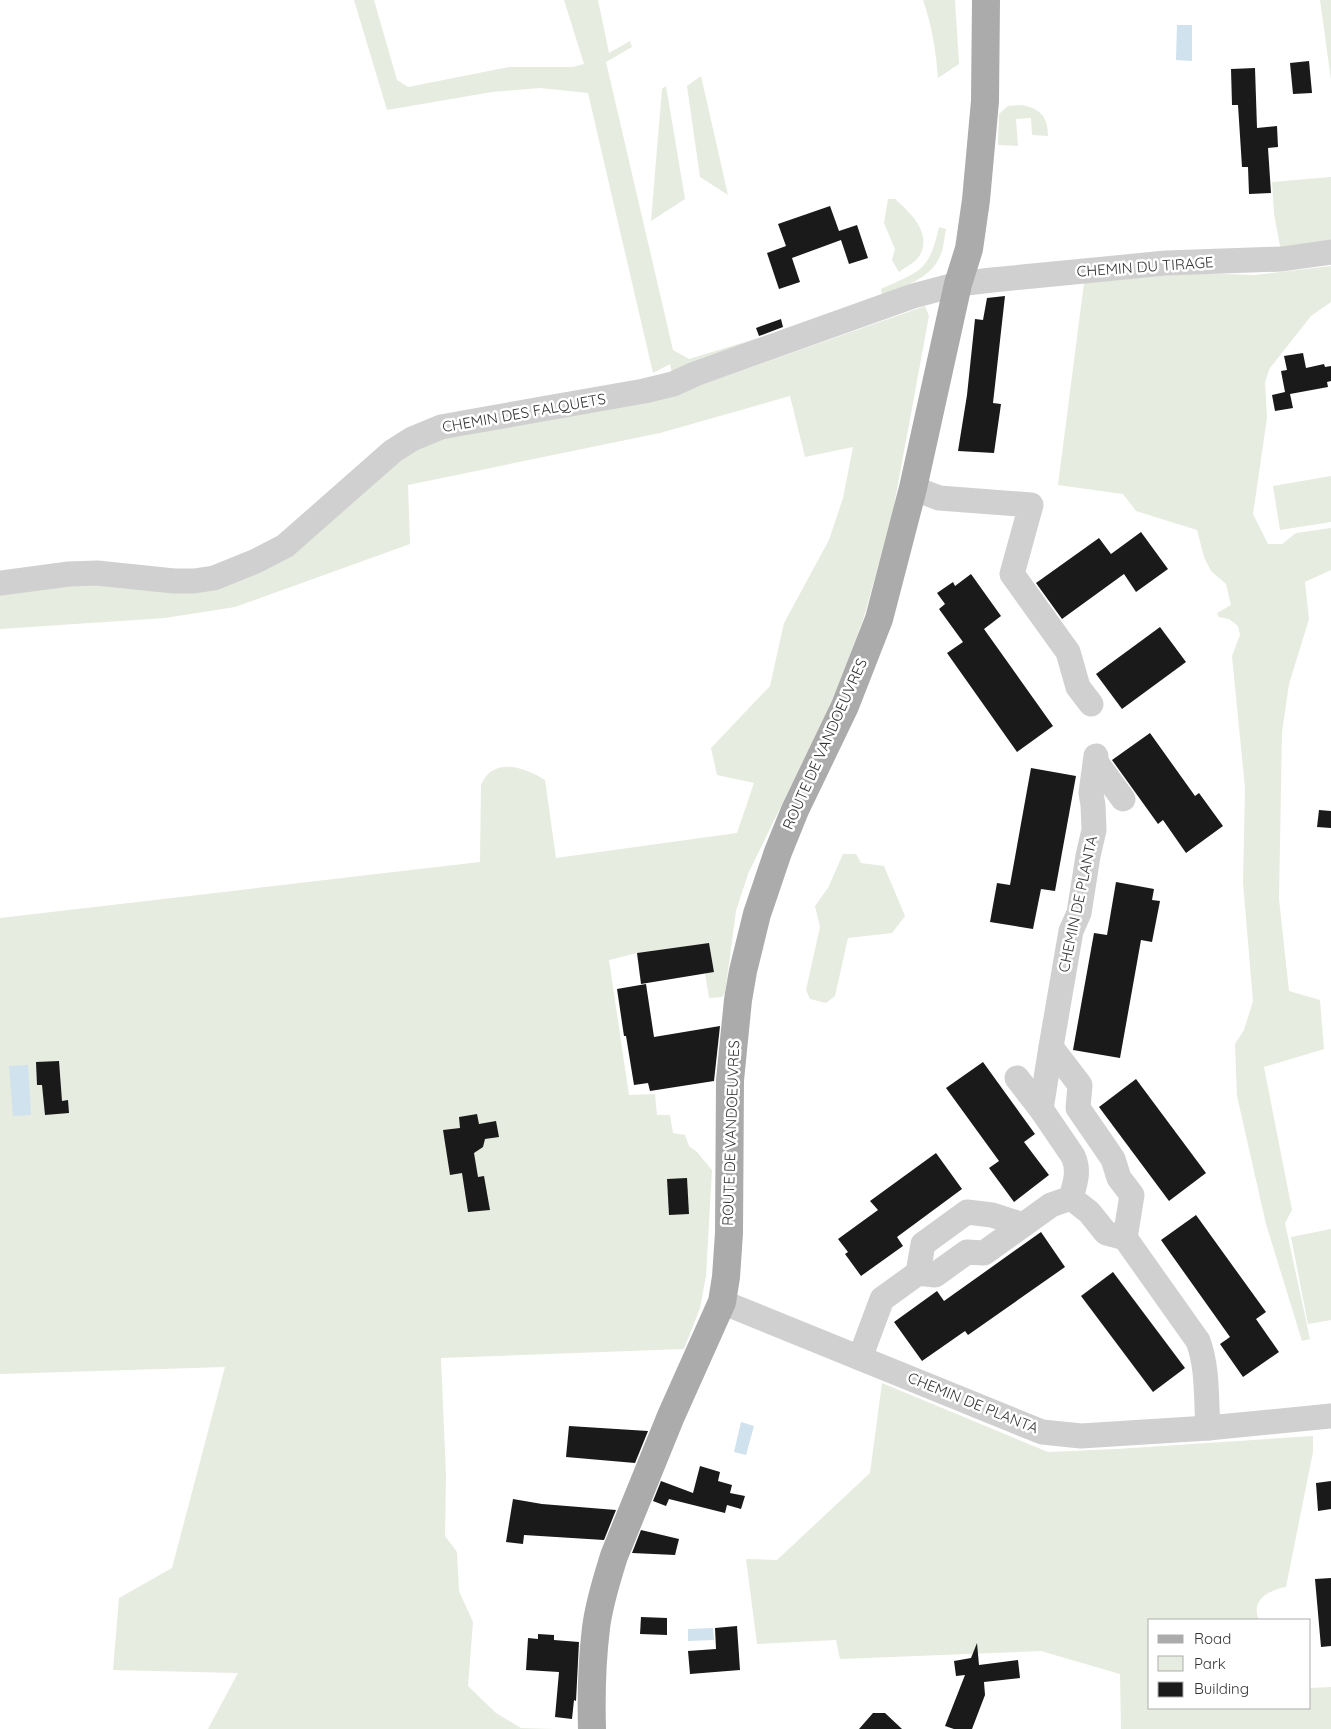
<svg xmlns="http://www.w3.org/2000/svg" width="1331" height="1729" viewBox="0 0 1331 1729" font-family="Quicksand,sans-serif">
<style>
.green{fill:#e6ecdf}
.water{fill:#cfe2ee}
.building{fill:#1a1a1a}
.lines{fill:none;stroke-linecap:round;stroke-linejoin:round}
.minor{stroke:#d0d0d0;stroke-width:25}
.major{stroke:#ababab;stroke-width:28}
.labels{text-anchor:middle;stroke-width:5;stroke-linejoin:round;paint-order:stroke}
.street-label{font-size:15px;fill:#333;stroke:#fff}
</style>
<rect width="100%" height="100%" fill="#fff"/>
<g class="green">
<polygon points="354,0 374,0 397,80 408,87 509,67 573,67 584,64 564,0 598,0 609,53 630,41 632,47 606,62 673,350 689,359 755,339 757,343 672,373 670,364 653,373 588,93 540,88 492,92 387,110"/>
<path d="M923,0H955L959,64L938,78C936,51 932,26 923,0Z"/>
<polygon points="1320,0 1331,0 1331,80"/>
<polygon points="701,76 728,195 700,177 687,86"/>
<polygon points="666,86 685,199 651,221 662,89"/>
<path d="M1022,105C1041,109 1048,117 1048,136L1032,135L1031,118L1016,119L1018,146L998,145L999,114L1008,106Z"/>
<polygon points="1331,177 1331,244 1281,251 1274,214 1272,182"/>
<path d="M888,199H895C910,212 932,233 920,255C916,262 906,267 899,272L892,260L895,249L884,223Z"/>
<path d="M939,227L946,229C944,238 944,248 940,256C931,279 903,286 882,296L881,289C920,271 929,272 939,227Z"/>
<polygon points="1331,266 1331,302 1311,316 1270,368 1265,382 1267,418 1253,514 1268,544 1282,544 1296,533 1331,528 1331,570 1305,582 1309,619 1289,684 1282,732 1279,899 1289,991 1320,1000 1324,1049 1264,1067 1292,1210 1285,1223 1310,1339 1302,1341 1266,1224 1237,1096 1235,1044 1244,1030 1253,1001 1243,883 1245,788 1232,656 1240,635 1238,626 1229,619 1219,617 1217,613 1231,605 1226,584 1211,571 1204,557 1197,530 1136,511 1123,494 1058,485 1084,283 1194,273 1255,275"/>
<path d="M925,306L929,316L893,511L864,617L836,693L748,874L736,911L725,993L722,997L709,998L705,973L714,972L709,943L637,953L609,960L629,1095L655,1094L657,1115H670L673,1133L685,1135L689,1146L697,1152L712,1170L706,1276L700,1308L684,1349L441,1358L446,1476L445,1536L457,1552L459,1591L473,1622L468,1686L496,1713L521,1728L555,1729H208L238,1673L113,1670L119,1598L172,1568L225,1367L0,1374V918L480,862L481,785C493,756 525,767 545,780L556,858L737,833L754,783L717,775L711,748L770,686L784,623L829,540L843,498L853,447L805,457L790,396L660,433L408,485L410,544L235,607L165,618L0,629V591L61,583L204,588L427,439L675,394Z"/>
<polygon points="1331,476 1331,522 1280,530 1273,486"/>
<polygon points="843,854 856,854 861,863 884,866 905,916 892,933 848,938 835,996 826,1003 810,999 806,990 820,927 815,906 828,888"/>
<polygon points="1331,1229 1331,1320 1308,1324 1291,1237"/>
<path d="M882,1383L1048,1452L1117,1449L1313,1436V1452L1286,1587C1269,1590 1250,1600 1259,1620H1150V1708H1310V1688L1331,1687V1729H1121L1120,1674L1041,1651L840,1659L836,1640L757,1644L746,1559L777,1560L870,1473Z"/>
</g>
<g class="water">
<polygon points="1177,25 1192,25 1192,61 1176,60"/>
<polygon points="28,1065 31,1115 13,1116 9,1066"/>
<polygon points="741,1422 754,1426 746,1455 734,1452"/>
<polygon points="713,1628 714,1640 688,1641 688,1629"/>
</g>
<g class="building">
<polygon points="1309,61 1312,93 1293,94 1290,63"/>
<polygon points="1255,68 1257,128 1277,126 1278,147 1268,148 1271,193 1249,194 1248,167 1242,167 1238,105 1232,105 1231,69"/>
<polygon points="830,206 839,231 857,225 868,258 849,264 841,240 792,258 800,282 779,289 767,253 786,246 778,224"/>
<polygon points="1005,296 993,403 1001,404 994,453 958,451 967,395 975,319 983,320 987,298"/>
<polygon points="781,319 783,327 759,336 756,328"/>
<polygon points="1303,353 1306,368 1324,364 1325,367 1331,366 1331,381 1327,382 1328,387 1290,394 1293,408 1275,411 1272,395 1285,392 1281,371 1287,370 1284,356"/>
<polygon points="1141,532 1168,569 1136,592 1124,574 1062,619 1036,583 1099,538 1111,554"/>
<polygon points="971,574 1001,616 984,629 1053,726 1017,752 947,653 963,642 939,609 945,604 937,593 953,582 955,586"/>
<polygon points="1160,627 1186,662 1122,709 1096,674"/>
<polygon points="1150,733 1195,796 1199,793 1223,826 1186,853 1163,820 1158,824 1112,760"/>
<polygon points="1031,768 1076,776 1055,891 1041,889 1033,929 990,922 997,883 1010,885"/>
<polygon points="1319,810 1331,811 1331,828 1317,827"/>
<polygon points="1116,882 1154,889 1152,900 1160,901 1152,942 1141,940 1120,1058 1073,1050 1094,933 1107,935"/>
<polygon points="709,943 714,972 641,984 637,953"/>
<polygon points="646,984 654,1037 720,1026 714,1081 650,1091 648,1083 634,1085 626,1036 624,1036 617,989"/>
<polygon points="59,1061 62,1101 68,1100 69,1113 45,1115 42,1085 37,1085 36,1062"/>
<polygon points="983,1062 1035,1134 1024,1142 1049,1175 1014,1202 989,1168 999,1161 946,1088"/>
<polygon points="1136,1079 1206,1173 1169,1201 1099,1107"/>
<polygon points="477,1114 479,1124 496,1121 499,1137 485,1139 483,1147 474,1153 478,1177 484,1176 490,1210 468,1212 462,1173 450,1175 443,1130 460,1128 459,1117"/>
<polygon points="936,1153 962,1189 897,1237 903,1246 861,1276 845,1254 848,1252 838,1239 878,1210 870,1201"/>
<polygon points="687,1178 689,1214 669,1215 667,1179"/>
<polygon points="1196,1215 1266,1312 1256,1319 1279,1352 1243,1377 1220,1344 1230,1337 1161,1240"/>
<polygon points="1041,1232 1065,1267 968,1335 965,1331 922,1361 894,1322 937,1291 944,1301"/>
<polygon points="1113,1272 1185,1368 1153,1392 1081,1296"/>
<polygon points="569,1426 648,1431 635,1463 566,1457"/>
<polygon points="700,1466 720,1472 718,1481 732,1485 730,1493 745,1496 741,1509 727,1505 725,1513 669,1499 666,1506 653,1501 661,1481 693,1493"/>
<polygon points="1331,1481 1331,1509 1318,1511 1316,1483"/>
<polygon points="513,1499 542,1504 616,1510 604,1540 524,1535 523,1544 506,1542"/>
<polygon points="641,1530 679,1539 675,1555 632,1553"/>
<polygon points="1331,1578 1331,1646 1321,1647 1315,1579"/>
<polygon points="641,1617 667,1618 667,1635 640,1634"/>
<polygon points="737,1626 740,1670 690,1674 688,1651 716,1649 715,1628"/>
<polygon points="538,1634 554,1635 554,1640 579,1642 576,1701 574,1700 572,1719 555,1717 559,1672 526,1670 528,1638 538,1639"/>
<polygon points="977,1643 979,1665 1018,1660 1020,1678 984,1682 985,1695 972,1729 954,1729 945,1726 965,1675 956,1676 954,1661 971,1658"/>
<polygon points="873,1713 885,1713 902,1729 859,1729"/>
</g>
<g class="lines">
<g class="minor">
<polyline points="913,488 939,498 1031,505 1012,574 1068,652 1078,687 1091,704"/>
<polyline points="0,583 69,574 97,573 174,581 194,581 214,578 256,561 285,546 393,451 412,439 441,427 463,423 644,391 673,384 695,374 913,296 958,284 992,280 1166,263 1282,259 1331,252"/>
<path d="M1096,756L1091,793L1093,805L1094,830L1088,856L1079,913L1071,931L1051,1047L1080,1085L1078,1108L1113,1159L1119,1178L1132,1195L1125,1238L1198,1341C1208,1367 1206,1400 1208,1428"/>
<polyline points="1096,762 1123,799"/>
<path d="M1051,1047L1041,1109L1073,1156C1080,1171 1075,1183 1071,1198L1089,1212L1106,1233L1125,1238"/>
<polyline points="1017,1078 1041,1109"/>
<polyline points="918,1273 923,1244 967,1212 992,1215 1023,1225"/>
<polyline points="722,1302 1042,1432 1081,1436 1208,1428 1331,1416"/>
<polyline points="860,1358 882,1299 918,1273 935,1275 967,1252 984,1253 1051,1205 1071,1198"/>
</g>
<path class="major" d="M592,1729C591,1695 592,1661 596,1628C599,1603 607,1579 614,1556L671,1416L722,1302L726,1277L729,1233L730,1080L738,1000L743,971L757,914L778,852L795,810L845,706L879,619L913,488L958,284L969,249L976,200L985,101L986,0"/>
</g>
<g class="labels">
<g class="street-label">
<text transform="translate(1145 267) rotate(-4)" y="5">CHEMIN DU TIRAGE</text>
<text transform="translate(524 413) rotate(-10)" y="5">CHEMIN DES FALQUETS</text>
<text transform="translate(825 744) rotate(-66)" y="5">ROUTE DE VANDOEUVRES</text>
<text transform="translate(1078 904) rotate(-78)" y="5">CHEMIN DE PLANTA</text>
<text transform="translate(731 1133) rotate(-88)" y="5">ROUTE DE VANDOEUVRES</text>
<text transform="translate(973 1403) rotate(22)" y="5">CHEMIN DE PLANTA</text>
</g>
</g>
<rect x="1148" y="1619" width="162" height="90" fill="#ffffff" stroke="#adadad"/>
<rect x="1158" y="1635" width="25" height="8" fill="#ababab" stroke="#adadad"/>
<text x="1194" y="1644" font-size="15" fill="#333333">Road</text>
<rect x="1158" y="1656" width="25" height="15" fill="#e6ecdf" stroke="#adadad"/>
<text x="1194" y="1669" font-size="15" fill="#333333">Park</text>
<rect x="1158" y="1682" width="25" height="15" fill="#1a1a1a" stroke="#adadad"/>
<text x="1194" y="1694" font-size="15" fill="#333333">Building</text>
</svg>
